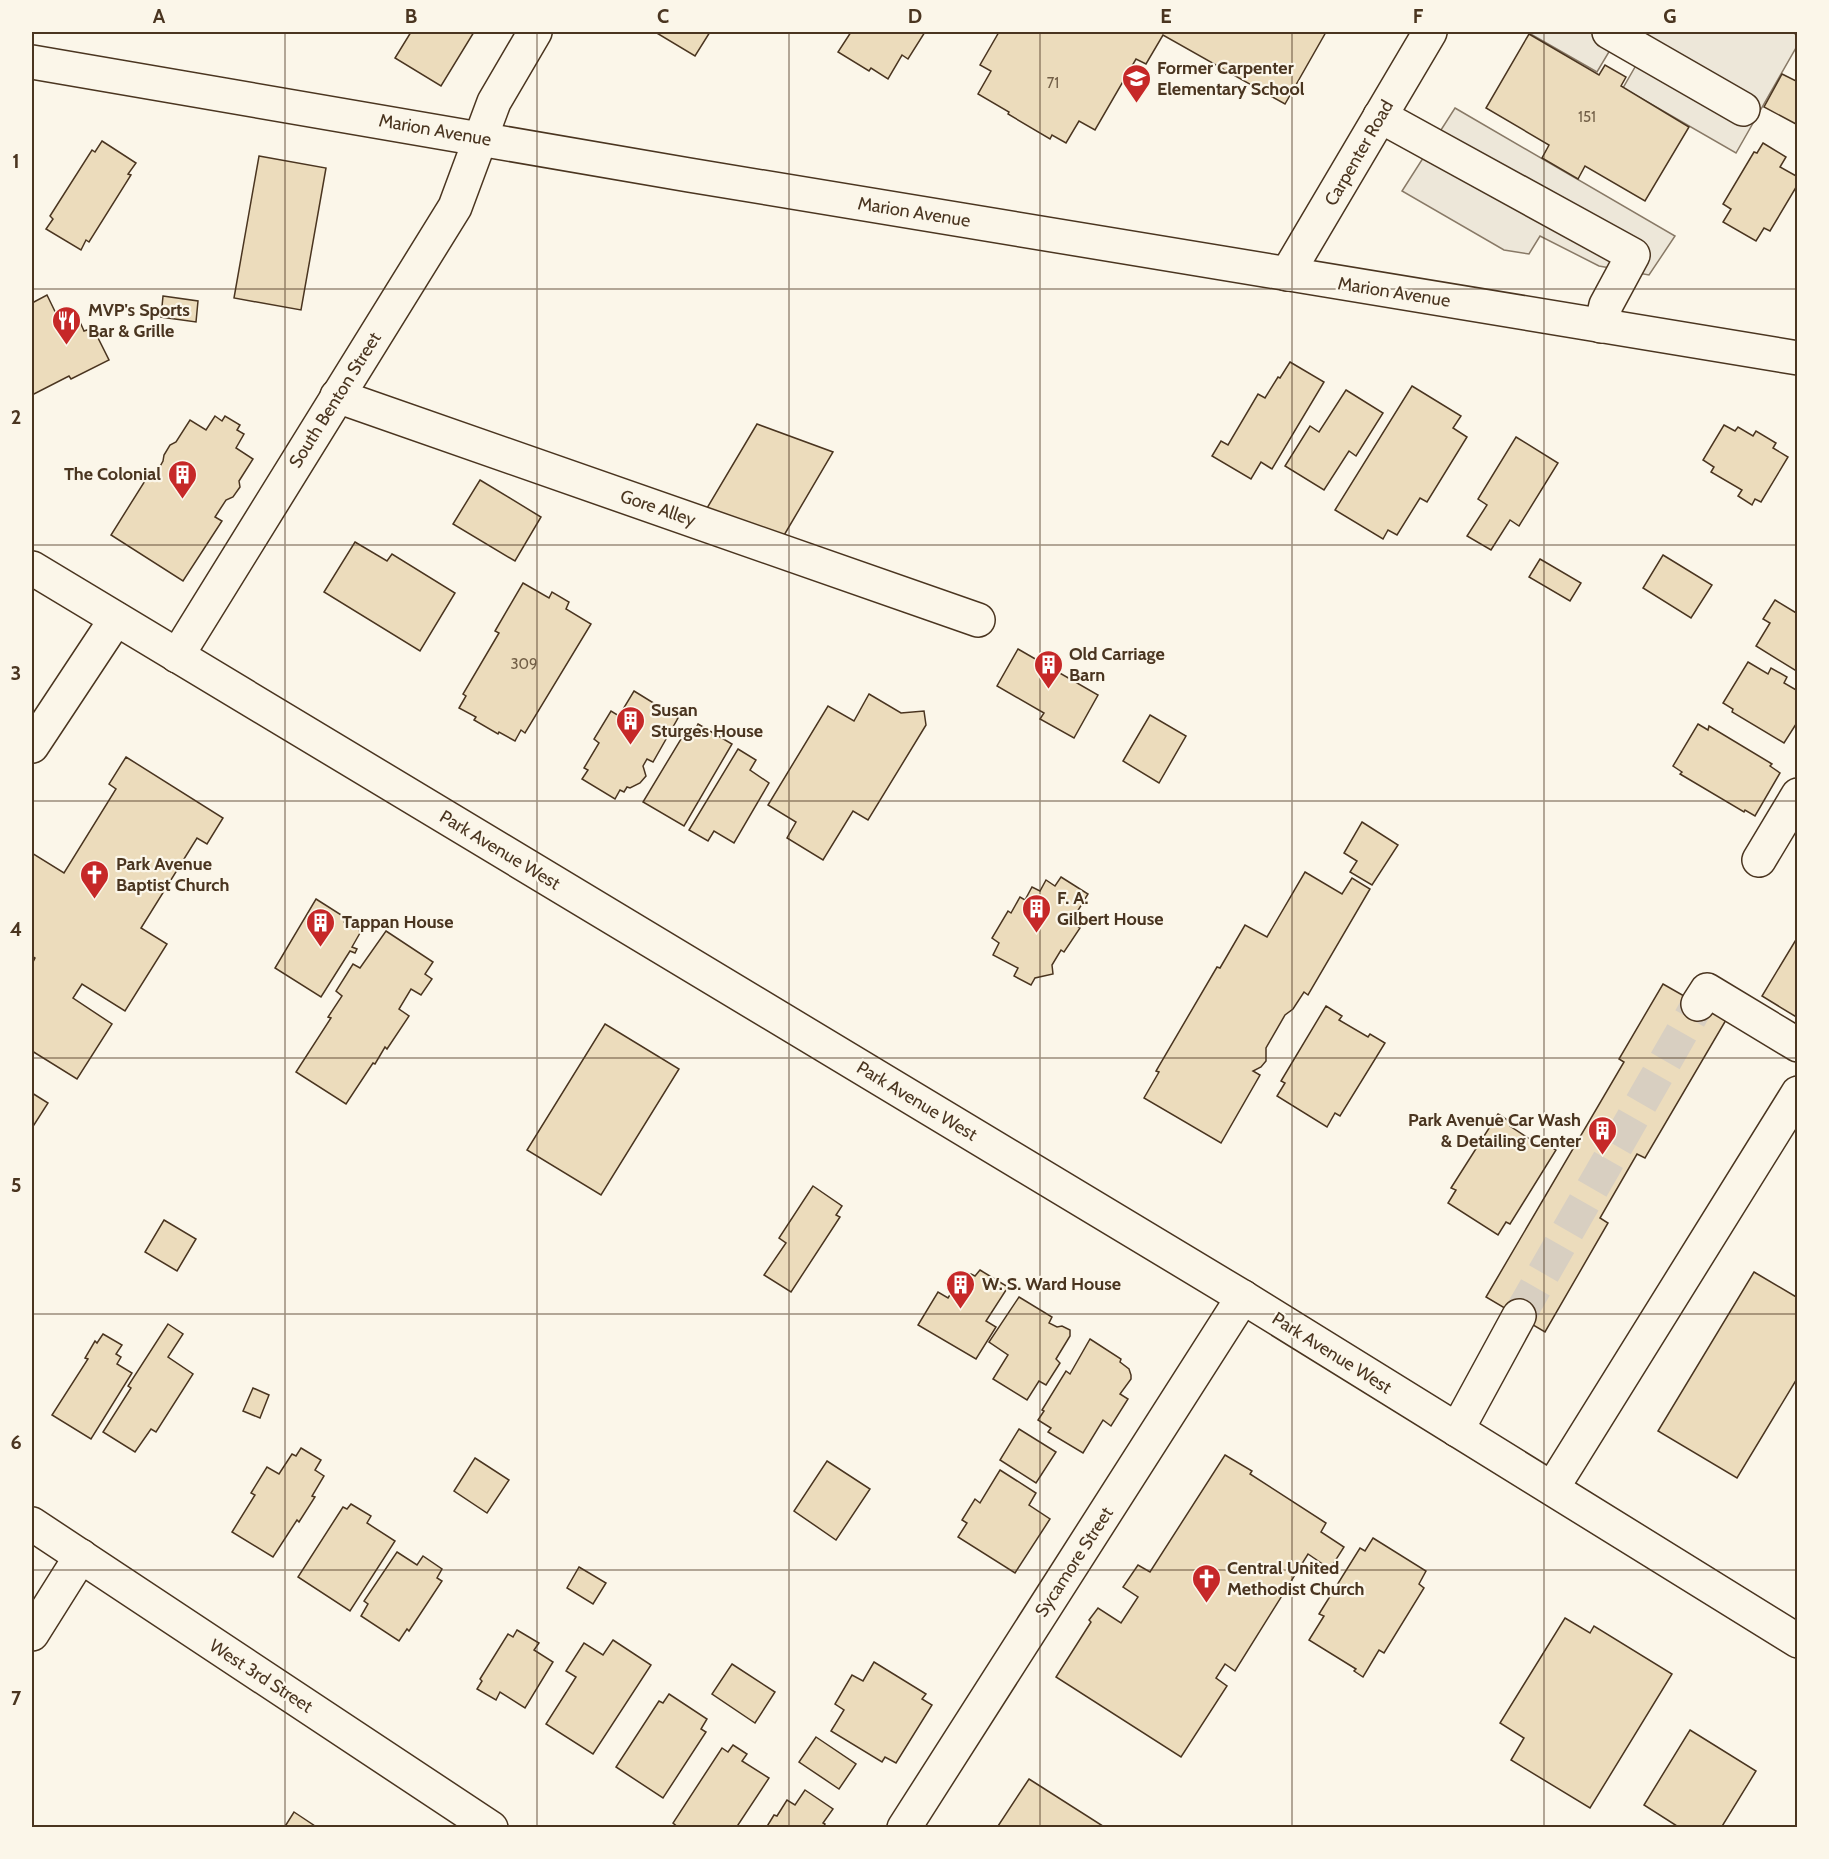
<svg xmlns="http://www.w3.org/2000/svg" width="1829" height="1859" viewBox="0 0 1829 1859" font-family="Cabin,sans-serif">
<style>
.parking{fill:#ede7d9;stroke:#887966;stroke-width:1.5}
.building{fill:#ecdcbc;stroke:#4a3520;stroke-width:1.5}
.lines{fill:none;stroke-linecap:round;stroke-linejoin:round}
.minor-tunnel{stroke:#d8cfc1;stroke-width:33;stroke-dasharray:33 16;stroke-linecap:butt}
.minor-casing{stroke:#4a3520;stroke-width:36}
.major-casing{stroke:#4a3520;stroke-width:36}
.minor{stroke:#fbf6e9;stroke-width:33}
.major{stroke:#fbf6e9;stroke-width:33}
.grid{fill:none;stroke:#4a3520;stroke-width:1.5;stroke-opacity:0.55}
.labels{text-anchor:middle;stroke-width:4.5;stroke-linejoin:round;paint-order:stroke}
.number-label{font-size:15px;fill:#725f47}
.poi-label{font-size:18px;font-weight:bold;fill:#4a3520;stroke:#fbf6e9;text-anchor:start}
.street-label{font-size:18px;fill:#4a3520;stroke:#fbf6e9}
.neatline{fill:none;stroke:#4a3520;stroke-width:2}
.grid-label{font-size:20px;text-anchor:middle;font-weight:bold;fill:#4a3520}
</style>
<rect width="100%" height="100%" fill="#fbf6e9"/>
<g class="parking">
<polygon points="1527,32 1792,32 1797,35 1797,46 1736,153 1623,88 1639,60 1613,45 1597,72"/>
<polygon points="1455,108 1675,236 1649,275 1599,266 1540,236 1529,254 1504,250 1402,191"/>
</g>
<g class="building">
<polygon points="411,32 474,32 441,86 395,58"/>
<polygon points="655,32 710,32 695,56"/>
<polygon points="851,32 925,32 908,59 902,55 888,79 871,68 869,71 838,52"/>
<polygon points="999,32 1326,32 1285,104 1163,35 1146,64 1136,59 1095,130 1079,121 1066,143 1052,135 1050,139 1008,114 1009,112 978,94 991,71 980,65"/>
<polygon points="1529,34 1599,75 1605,65 1626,77 1621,86 1689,127 1645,201 1585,166 1578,179 1542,158 1549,145 1486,108"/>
<polygon points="1782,74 1796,81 1798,77 1798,122 1796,124 1764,107"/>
<polygon points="102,141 136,163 128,174 131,175 89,242 86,240 81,250 46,229 53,219 50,216 92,150 95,152"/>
<polygon points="1763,143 1786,157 1780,167 1798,177 1798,184 1770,231 1764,228 1756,241 1723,222 1731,209 1723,204 1754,152 1757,153"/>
<polygon points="259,156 326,168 301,310 234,298"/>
<polygon points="47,295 64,330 80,322 84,331 93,328 109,360 71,379 69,376 32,395 32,303"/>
<polygon points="163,296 198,301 196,322 161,317"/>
<polygon points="1290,362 1324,382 1272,469 1261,462 1251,479 1212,456 1221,441 1228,445 1258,394 1265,398 1278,377 1280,378"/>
<polygon points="1412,386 1461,416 1453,428 1467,437 1427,502 1420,498 1397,535 1388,530 1383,539 1335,510"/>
<polygon points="1346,390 1383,413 1356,456 1349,451 1324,490 1285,466 1310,426 1319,432"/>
<polygon points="215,416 222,421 225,416 240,425 237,430 244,434 236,448 253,459 239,481 240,487 233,497 226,500 215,517 222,521 183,581 111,535 148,476 153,479 163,461 164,455 170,445 176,442 190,420 206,430"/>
<polygon points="757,424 833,452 783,537 707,508"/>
<polygon points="1724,425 1735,431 1738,427 1753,436 1756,431 1776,443 1773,448 1788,457 1761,502 1755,499 1752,505 1738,496 1742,490 1711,472 1714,467 1703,460"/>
<polygon points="1516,437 1558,463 1519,526 1510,520 1491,550 1467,536 1487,505 1478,499"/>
<polygon points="480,480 541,517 515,561 453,524"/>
<polygon points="355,542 387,561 392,554 455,593 420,651 324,592"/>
<polygon points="1663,555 1712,585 1691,618 1643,588"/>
<polygon points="1540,559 1581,583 1570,601 1529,577"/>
<polygon points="523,583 549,598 552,592 569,602 566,609 591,624 525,733 521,730 515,741 499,732 498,734 474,720 476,717 459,708 466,696 463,694 499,633 495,631"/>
<polygon points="1775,600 1798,614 1798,672 1756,646 1770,623 1763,619"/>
<polygon points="1018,649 1098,695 1074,738 1040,719 1044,713 997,686"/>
<polygon points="1748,662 1768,674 1771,668 1787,677 1784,683 1798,691 1798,721 1784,743 1732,712 1733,709 1723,703"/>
<polygon points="634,691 678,718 653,762 647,759 643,766 646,776 640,783 630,788 627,787 624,792 620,790 615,799 582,779 588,770 584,768 599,743 594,739 611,711 619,716"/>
<polygon points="869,694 901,713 924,711 926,725 868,820 853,811 823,860 787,838 796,822 768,805 828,706 854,721"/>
<polygon points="1150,715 1186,736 1159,783 1123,761"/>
<polygon points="698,724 732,744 684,826 643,802 684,734 688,737 690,732 693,734"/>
<polygon points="1698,724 1708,730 1709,726 1772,764 1770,766 1780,773 1755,816 1745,810 1744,812 1680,774 1682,772 1673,766"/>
<polygon points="738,749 756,760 750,770 769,783 734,843 714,831 708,841 689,830"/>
<polygon points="126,757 223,818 207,844 197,838 141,928 167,944 125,1011 82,984 73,998 112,1024 77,1079 32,1051 32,964 35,958 32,956 32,853 64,873 116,789 109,784"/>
<polygon points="1362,822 1398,845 1372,885 1350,872 1357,861 1344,853"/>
<polygon points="1305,872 1342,894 1352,878 1370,889 1308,995 1304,992 1293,1009 1285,1015 1266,1048 1266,1061 1261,1067 1253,1071 1260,1075 1221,1143 1144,1098 1159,1072 1156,1071 1217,967 1220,968 1245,925 1267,937"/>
<polygon points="1061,877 1088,894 1071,922 1080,928 1064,952 1061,950 1052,965 1053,974 1035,978 1031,985 1014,976 1018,968 993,955 999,943 992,938 1008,911 1011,913 1020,897 1025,900 1032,887 1040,891 1046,880 1055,886"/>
<polygon points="316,899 346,918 344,922 349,927 353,926 359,929 360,933 352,947 357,949 355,953 350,951 321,997 275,968"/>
<polygon points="386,931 433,962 425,974 432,979 421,995 411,989 399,1009 409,1016 387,1049 385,1047 375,1064 373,1063 346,1104 296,1072 331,1018 328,1017 342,996 336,991 353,964 360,968"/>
<polygon points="1797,938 1798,939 1798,1018 1762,996"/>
<polygon points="1663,984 1726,1020 1645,1158 1637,1154 1600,1218 1608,1223 1545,1332 1486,1297 1624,1062 1619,1059"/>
<polygon points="1326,1006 1342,1016 1339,1020 1368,1037 1370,1034 1385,1043 1340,1116 1335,1113 1327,1127 1277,1096 1285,1083 1281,1081"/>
<polygon points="605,1024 679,1069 601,1195 527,1150"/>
<polygon points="32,1093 48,1103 32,1128"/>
<polygon points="1498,1114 1512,1123 1510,1126 1540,1146 1543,1142 1556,1150 1510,1224 1506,1222 1498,1235 1448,1203 1456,1190 1451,1188"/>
<polygon points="813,1186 842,1206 836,1215 840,1217 791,1292 764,1275 786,1243 779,1238"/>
<polygon points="164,1220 196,1239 177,1271 145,1252"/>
<polygon points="980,1270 1008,1287 986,1321 996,1327 976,1359 918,1325 938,1292 948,1298 960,1279 966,1274 971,1274 975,1276"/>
<polygon points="1754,1272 1798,1298 1798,1377 1737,1478 1658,1431"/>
<polygon points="1019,1297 1052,1317 1049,1323 1057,1327 1062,1326 1070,1330 1070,1336 1056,1359 1060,1363 1046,1385 1039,1381 1027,1400 993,1379 1008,1355 989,1342"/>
<polygon points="168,1324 183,1334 168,1357 193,1374 156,1432 151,1429 135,1452 103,1432 131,1388 128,1386"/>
<polygon points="103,1334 122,1345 116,1354 121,1357 117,1364 132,1373 91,1439 52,1415 88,1359 85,1358 95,1341 97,1343"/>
<polygon points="1090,1339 1121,1359 1120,1362 1129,1369 1131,1375 1131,1379 1120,1394 1128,1399 1111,1426 1103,1420 1083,1453 1048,1432 1051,1428 1038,1420 1044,1411 1042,1410 1066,1371 1070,1374"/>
<polygon points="253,1388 269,1395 260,1418 243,1411"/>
<polygon points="1019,1429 1056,1452 1036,1483 1000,1460"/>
<polygon points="301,1448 321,1460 315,1470 324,1476 312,1496 315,1497 299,1522 297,1520 273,1557 232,1532 255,1495 251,1493 267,1467 279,1474 292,1454 296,1456"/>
<polygon points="1225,1455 1252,1471 1250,1474 1326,1523 1321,1532 1344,1547 1330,1569 1308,1554 1235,1671 1225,1664 1216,1678 1227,1686 1181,1757 1056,1677 1091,1622 1089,1620 1098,1608 1121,1623 1138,1597 1123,1587 1138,1565 1150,1572"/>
<polygon points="475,1458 509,1480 487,1513 454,1491"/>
<polygon points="827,1461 870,1489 836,1540 794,1511"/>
<polygon points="1000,1470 1036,1493 1029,1505 1050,1519 1015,1573 958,1537 967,1523 962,1520 975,1499 980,1503"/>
<polygon points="351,1504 371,1516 367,1523 395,1541 350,1611 298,1577 343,1507 347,1509"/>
<polygon points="1373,1538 1426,1571 1419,1584 1424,1588 1384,1653 1379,1650 1363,1677 1354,1671 1356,1669 1309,1640 1324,1616 1319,1614 1360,1548 1365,1551"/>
<polygon points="397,1552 417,1565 423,1556 442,1569 437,1578 442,1581 409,1631 407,1629 399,1641 361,1616 368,1604 364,1601"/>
<polygon points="579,1567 606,1583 593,1604 567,1588"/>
<polygon points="1565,1618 1590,1633 1594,1626 1672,1674 1590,1808 1511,1760 1524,1738 1500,1723"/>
<polygon points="517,1630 539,1643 534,1650 553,1662 525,1708 500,1692 496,1700 477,1689 482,1681 480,1679 508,1634 513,1637"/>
<polygon points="613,1640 651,1665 593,1754 546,1724 576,1677 566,1671 584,1643 603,1655"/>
<polygon points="874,1662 926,1694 922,1699 932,1705 896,1763 885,1757 882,1762 831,1731 844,1710 835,1704 852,1675 863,1681"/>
<polygon points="732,1664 775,1692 755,1723 712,1694"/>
<polygon points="669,1694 707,1719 701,1729 706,1732 663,1798 616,1767 659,1701 663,1703"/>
<polygon points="1690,1730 1756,1771 1721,1828 1680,1828 1644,1805"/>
<polygon points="816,1737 856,1764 839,1789 799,1762"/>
<polygon points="733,1745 747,1754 742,1761 769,1778 736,1828 679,1828 673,1823 722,1748 728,1752"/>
<polygon points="1029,1779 1106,1828 1001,1828 998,1826"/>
<polygon points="805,1790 833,1809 823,1823 825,1824 823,1828 766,1828 774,1815 777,1816 787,1800 795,1805"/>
<polygon points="294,1812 318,1828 284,1828"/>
</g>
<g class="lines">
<polyline class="minor-tunnel" points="1519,1316 1698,1004"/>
<defs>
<g id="minor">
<polyline points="1609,32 1743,109"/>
<polyline points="32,62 689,175 1798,358"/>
<polyline points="1380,116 1633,255 1606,305 1601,326"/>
<polyline points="1287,274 1430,32"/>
<polyline points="337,396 978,620"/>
<polyline points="177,656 455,207 494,102 535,32"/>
<polyline points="32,746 116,619"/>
<polyline points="1759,860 1798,795"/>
<polyline points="1698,1004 1707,990 1798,1045"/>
<polyline points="1457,1430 1519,1316"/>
<polyline points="1553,1487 1798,1093"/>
<polyline points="32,1524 491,1828"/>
<polyline points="32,1634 81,1556"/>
<polyline points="904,1828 1243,1297"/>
</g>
<path id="major" d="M32,568C434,811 839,1051 1241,1296C1427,1410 1612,1526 1798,1641"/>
</defs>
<use href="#minor" class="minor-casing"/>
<use href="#major" class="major-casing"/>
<use href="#minor" class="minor"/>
<use href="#major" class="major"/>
</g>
<path class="grid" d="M285,32V1828M537,32V1828M789,32V1828M1040,32V1828M1292,32V1828M1544,32V1828M32,289H1798M32,545H1798M32,801H1798M32,1058H1798M32,1314H1798M32,1570H1798"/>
<defs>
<symbol id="school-pin" viewBox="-11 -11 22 30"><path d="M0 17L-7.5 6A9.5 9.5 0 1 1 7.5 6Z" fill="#c62828" stroke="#fbf6e9"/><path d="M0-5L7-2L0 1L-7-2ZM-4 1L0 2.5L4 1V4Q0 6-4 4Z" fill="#fff"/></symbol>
<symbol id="restaurant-pin" viewBox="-11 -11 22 30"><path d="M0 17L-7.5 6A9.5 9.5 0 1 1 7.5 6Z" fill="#c62828" stroke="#fbf6e9"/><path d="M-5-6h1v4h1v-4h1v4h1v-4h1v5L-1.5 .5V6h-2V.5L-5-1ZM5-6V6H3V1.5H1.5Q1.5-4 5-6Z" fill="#fff"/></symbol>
<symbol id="building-pin" viewBox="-11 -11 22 30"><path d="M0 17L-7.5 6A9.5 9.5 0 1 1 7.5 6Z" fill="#c62828" stroke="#fbf6e9"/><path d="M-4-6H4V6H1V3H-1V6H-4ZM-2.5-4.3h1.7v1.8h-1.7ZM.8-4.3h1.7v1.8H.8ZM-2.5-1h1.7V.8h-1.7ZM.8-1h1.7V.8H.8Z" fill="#fff"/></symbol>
<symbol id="church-pin" viewBox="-11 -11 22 30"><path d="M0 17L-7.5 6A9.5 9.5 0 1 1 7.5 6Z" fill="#c62828" stroke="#fbf6e9"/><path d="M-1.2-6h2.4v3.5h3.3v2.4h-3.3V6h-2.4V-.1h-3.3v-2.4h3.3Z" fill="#fff"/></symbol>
</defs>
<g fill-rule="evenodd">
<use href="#school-pin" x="1120" y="62" width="33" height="45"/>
<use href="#restaurant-pin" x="50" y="304" width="33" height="45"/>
<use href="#building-pin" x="166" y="458" width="33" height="45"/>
<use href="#building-pin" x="1032" y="648" width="33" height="45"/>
<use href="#building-pin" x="614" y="704" width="33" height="45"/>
<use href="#church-pin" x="78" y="858" width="33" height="45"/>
<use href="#building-pin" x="1020" y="892" width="33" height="45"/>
<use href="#building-pin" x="304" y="906" width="33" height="45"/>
<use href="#building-pin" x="1586" y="1114" width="33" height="45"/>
<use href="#building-pin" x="944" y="1268" width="33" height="45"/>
<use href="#church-pin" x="1190" y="1562" width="33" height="45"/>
</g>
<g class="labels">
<g class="number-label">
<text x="1053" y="88">71</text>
<text x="1587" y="122">151</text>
<text x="524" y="669">309</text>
</g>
<g class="poi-label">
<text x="1157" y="74">Former Carpenter<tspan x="1157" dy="21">Elementary School</tspan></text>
<text x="88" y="316">MVP's Sports<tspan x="88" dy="21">Bar &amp; Grille</tspan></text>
<text x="161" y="480" text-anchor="end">The Colonial</text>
<text x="1069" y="660">Old Carriage<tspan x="1069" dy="21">Barn</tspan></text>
<text x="651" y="716">Susan<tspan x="651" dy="21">Sturges House</tspan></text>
<text x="116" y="870">Park Avenue<tspan x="116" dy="21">Baptist Church</tspan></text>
<text x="1057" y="904">F. A.<tspan x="1057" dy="21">Gilbert House</tspan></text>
<text x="342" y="928">Tappan House</text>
<text x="1581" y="1126" text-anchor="end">Park Avenue Car Wash<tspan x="1581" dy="21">&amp; Detailing Center</tspan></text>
<text x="982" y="1290">W. S. Ward House</text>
<text x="1227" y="1574">Central United<tspan x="1227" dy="21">Methodist Church</tspan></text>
</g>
<g class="street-label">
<text transform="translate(435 130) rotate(10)" y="6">Marion Avenue</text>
<text transform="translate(1359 153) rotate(-60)" y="6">Carpenter Road</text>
<text transform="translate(914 212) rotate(9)" y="6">Marion Avenue</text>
<text transform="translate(1394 292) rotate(9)" y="6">Marion Avenue</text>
<text transform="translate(335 400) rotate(-58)" y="6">South Benton Street</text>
<text transform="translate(658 508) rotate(19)" y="6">Gore Alley</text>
<text transform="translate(500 850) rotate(31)" y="6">Park Avenue West</text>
<text transform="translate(917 1101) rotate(31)" y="6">Park Avenue West</text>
<text transform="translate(1332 1353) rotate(32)" y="6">Park Avenue West</text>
<text transform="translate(1074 1562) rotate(-57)" y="6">Sycamore Street</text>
<text transform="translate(261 1676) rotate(33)" y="6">West 3rd Street</text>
</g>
</g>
<rect width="1829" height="1859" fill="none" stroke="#fbf6e9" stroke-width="66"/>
<rect x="33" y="33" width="1763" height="1793" class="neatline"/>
<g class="grid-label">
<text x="159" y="23">A</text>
<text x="411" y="23">B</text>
<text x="663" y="23">C</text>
<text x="915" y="23">D</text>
<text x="1166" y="23">E</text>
<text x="1418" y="23">F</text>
<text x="1670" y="23">G</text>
<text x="16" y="168">1</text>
<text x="16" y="424">2</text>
<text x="16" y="680">3</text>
<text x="16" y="936">4</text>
<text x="16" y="1192">5</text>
<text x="16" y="1449">6</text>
<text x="16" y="1705">7</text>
</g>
</svg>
